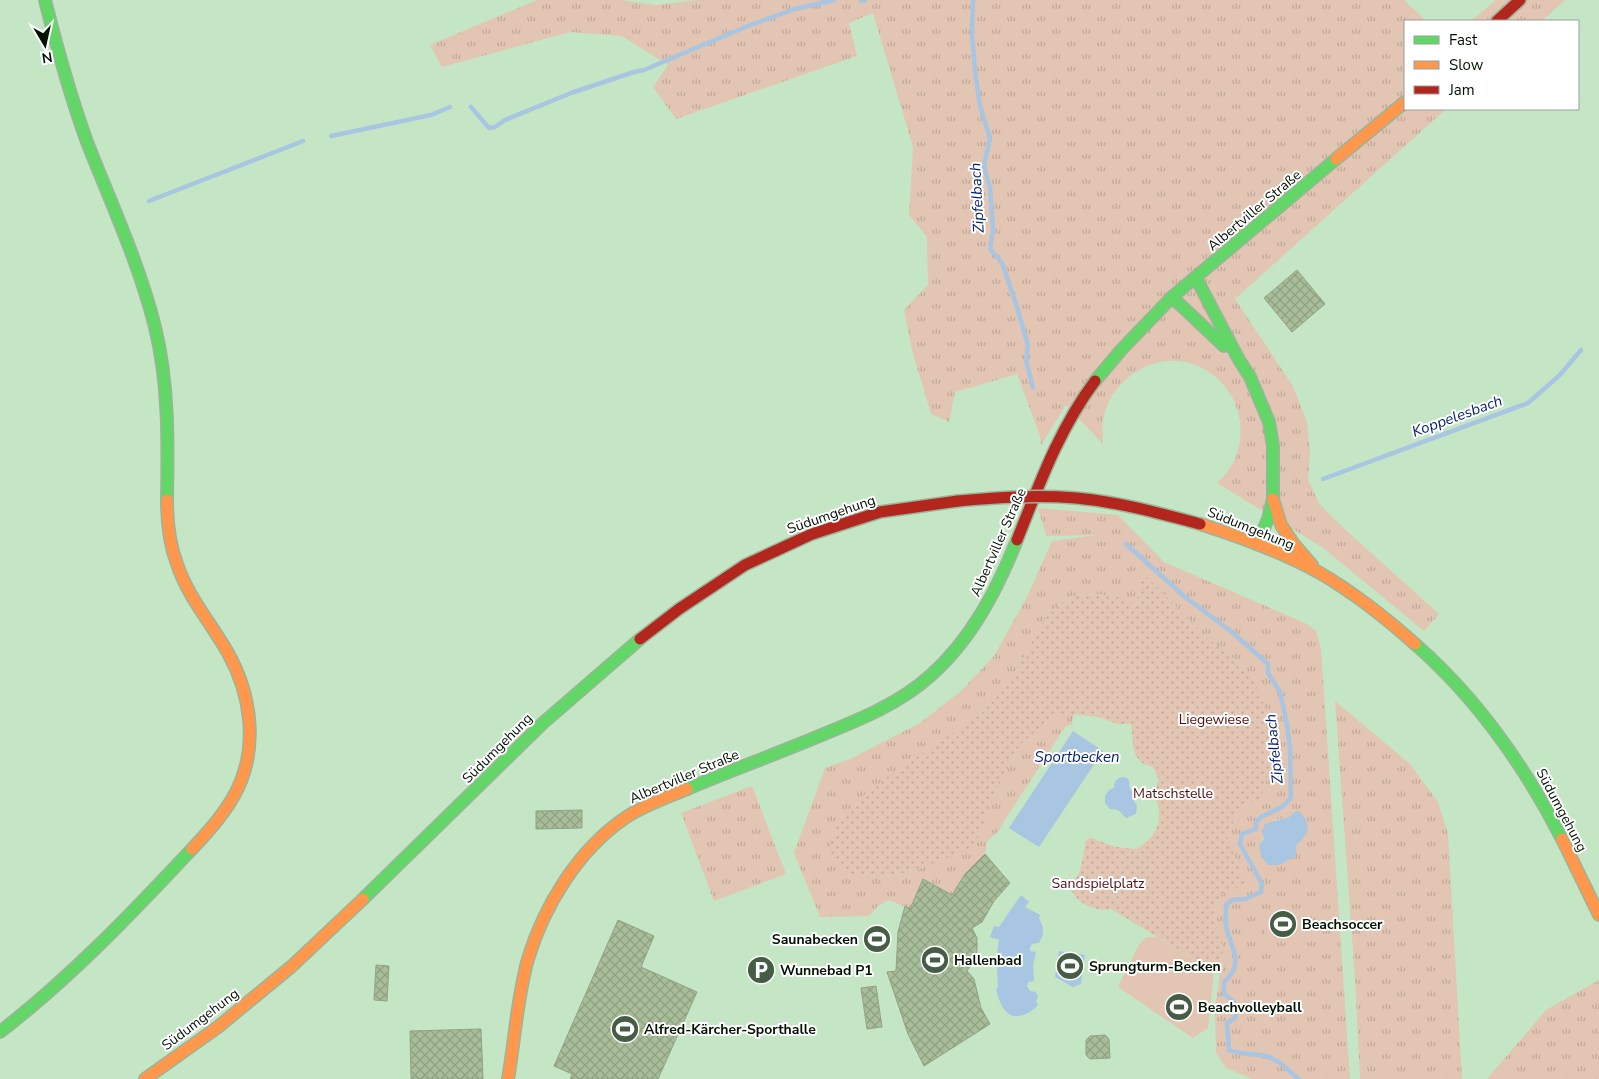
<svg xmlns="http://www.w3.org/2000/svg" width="1599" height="1079" viewBox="0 0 1599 1079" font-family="'Nunito Sans',sans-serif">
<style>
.grass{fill:url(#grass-tufts);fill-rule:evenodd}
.park{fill:url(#park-dots)}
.pitch{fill:#e2c5b3}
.water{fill:#a8c5e2}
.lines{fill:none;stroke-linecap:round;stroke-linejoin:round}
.stream{stroke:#a8c5e2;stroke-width:4.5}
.building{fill:url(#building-cross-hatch);stroke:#90a385}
.fast-casing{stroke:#9bb49a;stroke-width:14}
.slow-casing{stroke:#9bb49a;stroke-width:14}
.jam-casing{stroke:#9bb49a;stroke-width:14}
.fast{stroke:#63d668;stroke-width:11}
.slow{stroke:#ff974d;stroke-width:11}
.jam{stroke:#b3261e;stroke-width:11}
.jam-bridge-casing{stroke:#9bb49a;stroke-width:14;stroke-linecap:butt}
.jam-bridge{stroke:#b3261e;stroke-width:11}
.labels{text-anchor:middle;stroke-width:4;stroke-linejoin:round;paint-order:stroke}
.street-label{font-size:14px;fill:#010;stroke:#fff}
.park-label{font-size:14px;fill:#550c11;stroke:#fff}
.poi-label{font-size:14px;font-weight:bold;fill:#010;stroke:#fff;text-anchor:start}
.water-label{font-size:15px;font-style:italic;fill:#011e6c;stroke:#fff}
</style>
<defs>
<pattern id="grass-tufts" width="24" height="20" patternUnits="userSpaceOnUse" patternTransform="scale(1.25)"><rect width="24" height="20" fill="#e2c5b3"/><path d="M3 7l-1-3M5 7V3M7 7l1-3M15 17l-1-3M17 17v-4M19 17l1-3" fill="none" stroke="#c0a898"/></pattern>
<pattern id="park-dots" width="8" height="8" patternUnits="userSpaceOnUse" patternTransform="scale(1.25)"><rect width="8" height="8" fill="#e2c5b3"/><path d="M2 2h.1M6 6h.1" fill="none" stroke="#c0a898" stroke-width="1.8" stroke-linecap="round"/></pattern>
<pattern id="building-cross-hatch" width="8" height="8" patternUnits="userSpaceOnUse" patternTransform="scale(1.25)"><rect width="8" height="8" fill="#a8bd99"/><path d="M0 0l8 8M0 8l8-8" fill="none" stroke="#8fa182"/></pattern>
</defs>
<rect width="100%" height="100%" fill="#c5e6c4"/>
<g class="grass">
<path d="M537,0H620L656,5L697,0H1404L1426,21H1405V109H1446L1235,299L1293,386L1307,422L1310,453L1308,480L1320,505L1350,534L1439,614L1424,631L1322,547L1217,483C1224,476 1231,468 1235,459C1250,422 1234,382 1198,366C1162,350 1121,372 1107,406C1102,418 1102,431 1103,444L1066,405L1041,445L1040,436L1017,374L955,392L949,422L931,414L912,350L904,310L928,285L927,237L909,215L913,147L873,13L849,23L857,56L676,119L653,87L668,65L622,36L570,32L442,67L430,45Z"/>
<polygon points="1496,0 1565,0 1542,21 1471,21"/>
<path d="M1038,508L1118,515L1164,562L1307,624L1316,631L1321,649L1350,1079H1252L1226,1068L1216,1053L1215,1008L1223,951L1214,915L1233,855L1227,836L1239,810L1261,796L1246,668L1205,636L1143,573L1136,605L1120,597L1097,594L1072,596L1048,613L1010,682L980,715L947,738L829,850L846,873L872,878L914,871L969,849L982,831L999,782L1020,745L1046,722L1064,713L1074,714L1072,724L1065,727L1003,823L999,831L987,841L985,854L965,874L952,895L923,879L910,909L889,900L878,906L869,916L820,917L794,853L825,768L850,759L920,723L961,691L994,656L1026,599L1052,541L1097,535L1046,536ZM1289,817L1302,840L1296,845V856L1279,865L1259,844L1275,820Z"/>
<polygon points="1335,701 1410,764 1438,802 1448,834 1462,1079 1360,1079 1355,979"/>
<polygon points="752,786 786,874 714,901 681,813"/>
<polygon points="1599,980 1599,1079 1487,1079 1546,1010"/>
</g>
<path class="park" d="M1143,573L1205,636L1246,668L1261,694L1272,734L1269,773L1261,797L1239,810L1227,836L1245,884L1220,895L1214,915L1223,951L1219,974L1111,909C1094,912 1076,903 1070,887L1078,875L1081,867L1086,840L1091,838L1116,847L1137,849C1149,841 1160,830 1159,814C1159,798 1150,798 1159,780L1153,767C1150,766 1144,765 1141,762C1131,753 1133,736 1131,724H1117L1099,717L1064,713L1046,722L1020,745L999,782L982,831L970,849L914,871L872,878L845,873L829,850L839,819L861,797L894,772L980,715L1010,682L1048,613L1072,596L1097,594L1120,597L1136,605Z"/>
<g class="pitch">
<polygon points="1266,912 1302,913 1301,937 1265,936"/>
<polygon points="1146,937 1157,937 1214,971 1208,1028 1193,1038 1118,987 1139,945"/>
</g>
<g class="water">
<polygon points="1073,731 1103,751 1039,847 1009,828"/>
<path d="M1122,777L1127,778L1129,781L1130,789L1136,794V798L1134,801L1137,806L1136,814L1126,818L1118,810L1110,809L1105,803V796L1109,790L1114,788C1114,782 1116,779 1122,777Z"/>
<polygon points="1296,811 1300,812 1306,820 1308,830 1302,840 1296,845 1296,856 1279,865 1268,865 1261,856 1259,844 1264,839 1262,832 1265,824 1289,817"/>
<path d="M1021,895L1029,902L1025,907L1040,915L1039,918C1044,928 1045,933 1039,943L1032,944L1030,948V951L1036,952L1033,965L1034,981L1028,982L1027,986L1030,991L1036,992L1038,997L1036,1001L1038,1005C1029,1015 1013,1022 1004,1009C1000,1004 998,996 996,990L998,987C997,971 996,957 999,940L990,937L994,926L999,927Z"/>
<polygon points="868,932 889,934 887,946 866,944"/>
<polygon points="1059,951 1085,955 1081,984 1073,987 1055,977"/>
</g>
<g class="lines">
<g class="stream">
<polyline points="973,0 972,34 975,71 980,106 990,138 984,166 990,188 993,229 990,249 1002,263 1016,304 1028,345 1026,360 1033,388"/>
<polyline points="861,1 865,0"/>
<polyline points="471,107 489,128 495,127 505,120 571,93 634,72 644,70 750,25 795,9 834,0"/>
<polyline points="331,136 431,115 450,107"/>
<polyline points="149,201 303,141"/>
<polyline points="1323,479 1528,403 1560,375 1581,350"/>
<path d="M1126,544L1184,596L1233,633L1268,664V673L1280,692L1287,725L1290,748L1291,798L1282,807L1261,817L1256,822V829L1242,834L1240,844L1262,884L1261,892L1245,899L1232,900L1226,905C1226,912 1225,919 1226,926C1230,947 1246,963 1224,982V994L1233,1001L1238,1009L1235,1018L1227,1023L1229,1050C1244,1056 1259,1052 1273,1059C1283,1063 1290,1073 1299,1079"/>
</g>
</g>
<g class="building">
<polygon points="1297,270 1325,304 1292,332 1264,298"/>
<polygon points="582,810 582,828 536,829 536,811"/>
<polygon points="985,854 1010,883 994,901 982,922 972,928 977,938 977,951 975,958 967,971 974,979 981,1008 990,1024 924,1066 908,1034 887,972 896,971 898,932 905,906 910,909 923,879 952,895 965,874"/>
<polygon points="618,920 654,936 641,967 697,992 658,1079 570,1079 572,1074 554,1066"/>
<polygon points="376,965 389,966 387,1001 374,1000"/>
<polygon points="876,986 882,1027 867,1029 861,988"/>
<polygon points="481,1029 483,1079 411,1079 410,1031"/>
<polygon points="1105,1035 1109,1039 1110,1058 1090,1059 1086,1055 1086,1040 1090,1036"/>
</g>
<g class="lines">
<defs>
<g id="fast">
<path d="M45,0C57,48 70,95 87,142C111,203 139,263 155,327C169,384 168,442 167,500"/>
<polyline points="1196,278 1238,358 1250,377 1269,422 1273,446 1273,499 1268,519 1257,544"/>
<polyline points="1172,297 1224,346"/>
<polyline points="1095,381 1122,349 1172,297 1336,159"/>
<path d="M1415,644C1478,699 1524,765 1562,839"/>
<path d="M687,789C732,770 779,753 824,734C861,719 900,703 930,676C971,640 997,590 1017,540"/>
<polyline points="363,899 543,723 640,639"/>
<path d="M0,1032C70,978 131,914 192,849"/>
</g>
<g id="slow">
<polyline points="1336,159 1405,102"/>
<polyline points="1273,499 1281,525 1293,543 1312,565"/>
<path d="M167,500C167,522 169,543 177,564C188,597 211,623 228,653C251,694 258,745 238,788C227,811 209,831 192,849"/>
<path d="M1200,524C1241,537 1282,552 1320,573C1354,593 1386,618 1415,644"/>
<polyline points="1562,839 1599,915"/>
<polyline points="145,1079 218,1027 292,966 363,899"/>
<path d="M508,1079C515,1039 517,998 528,959C544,906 578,850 625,818C644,805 666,798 687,789"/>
</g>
<g id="jam">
<polyline points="1497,21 1520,0"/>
<path d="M1017,540C1039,485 1059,429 1095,381"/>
<polyline points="640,639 679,609 745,565 812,534 880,512 958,501"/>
</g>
</defs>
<use href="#fast" class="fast-casing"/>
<use href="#slow" class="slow-casing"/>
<use href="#jam" class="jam-casing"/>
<use href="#fast" class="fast"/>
<use href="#slow" class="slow"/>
<use href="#jam" class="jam"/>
<defs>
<path id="jam-bridge" d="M958,501C997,497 1037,495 1076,498C1119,502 1159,513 1200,524"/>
</defs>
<use href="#jam-bridge" class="jam-bridge-casing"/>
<use href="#jam-bridge" class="jam-bridge"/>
</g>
<defs>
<symbol id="stadium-disc" viewBox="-11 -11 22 22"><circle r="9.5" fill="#455c45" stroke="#fff"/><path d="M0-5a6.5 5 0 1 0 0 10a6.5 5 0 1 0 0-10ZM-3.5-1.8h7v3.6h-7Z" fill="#fff"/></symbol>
<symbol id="parking-disc" viewBox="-11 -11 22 22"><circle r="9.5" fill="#455c45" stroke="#fff"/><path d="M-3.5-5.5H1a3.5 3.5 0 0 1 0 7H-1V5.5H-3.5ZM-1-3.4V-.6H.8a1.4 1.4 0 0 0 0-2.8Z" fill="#fff"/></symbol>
</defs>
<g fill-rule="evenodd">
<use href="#stadium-disc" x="1267" y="908" width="32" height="32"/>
<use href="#stadium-disc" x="861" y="923" width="32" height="32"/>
<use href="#stadium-disc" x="919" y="944" width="32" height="32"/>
<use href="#stadium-disc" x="1054" y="950" width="32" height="32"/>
<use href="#parking-disc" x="745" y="954" width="32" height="32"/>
<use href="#stadium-disc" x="1163" y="991" width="32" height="32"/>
<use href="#stadium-disc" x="609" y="1013" width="32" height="32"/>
</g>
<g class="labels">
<g class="street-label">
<text transform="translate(1254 210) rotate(-40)" y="5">Albertviller Straße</text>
<text transform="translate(831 514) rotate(-19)" y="5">Südumgehung</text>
<text transform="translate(1251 528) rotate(22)" y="5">Südumgehung</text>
<text transform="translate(998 542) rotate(-66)" y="5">Albertviller Straße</text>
<text transform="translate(497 748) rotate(-45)" y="5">Südumgehung</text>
<text transform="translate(684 776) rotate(-23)" y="5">Albertviller Straße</text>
<text transform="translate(1562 810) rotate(62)" y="5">Südumgehung</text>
<text transform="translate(200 1019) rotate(-37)" y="5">Südumgehung</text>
</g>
<g class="park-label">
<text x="1214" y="724">Liegewiese</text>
<text x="1173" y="798">Matschstelle</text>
<text x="1098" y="888">Sandspielplatz</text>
</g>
<g class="poi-label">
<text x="1302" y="929">Beachsoccer</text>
<text x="858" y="944" text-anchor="end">Saunabecken</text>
<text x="954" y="965">Hallenbad</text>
<text x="1089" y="971">Sprungturm-Becken</text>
<text x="780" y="975">Wunnebad P1</text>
<text x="1198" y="1012">Beachvolleyball</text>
<text x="644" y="1034">Alfred-Kärcher-Sporthalle</text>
</g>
<g class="water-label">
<text transform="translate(977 198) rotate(-93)" y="5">Zipfelbach</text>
<text transform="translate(1457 416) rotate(-20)" y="5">Koppelesbach</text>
<text transform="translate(1274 749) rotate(-96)" y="5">Zipfelbach</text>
<text x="1077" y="762">Sportbecken</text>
</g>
</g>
<rect x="1404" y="20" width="175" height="90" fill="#ffffff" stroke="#99a099"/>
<rect x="1414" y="36" width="25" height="8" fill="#63d668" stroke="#99a099"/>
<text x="1449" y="45" font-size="15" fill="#001100">Fast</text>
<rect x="1414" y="61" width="25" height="8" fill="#ff974d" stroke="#99a099"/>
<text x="1449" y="70" font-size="15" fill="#001100">Slow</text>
<rect x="1414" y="86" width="25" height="8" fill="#b3261e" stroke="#99a099"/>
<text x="1449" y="95" font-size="15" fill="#001100">Jam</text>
<g transform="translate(45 45) rotate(171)" stroke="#ffffff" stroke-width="4" paint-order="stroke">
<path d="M0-4L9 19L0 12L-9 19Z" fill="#001100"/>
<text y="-8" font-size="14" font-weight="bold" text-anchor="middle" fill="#001100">N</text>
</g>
</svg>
